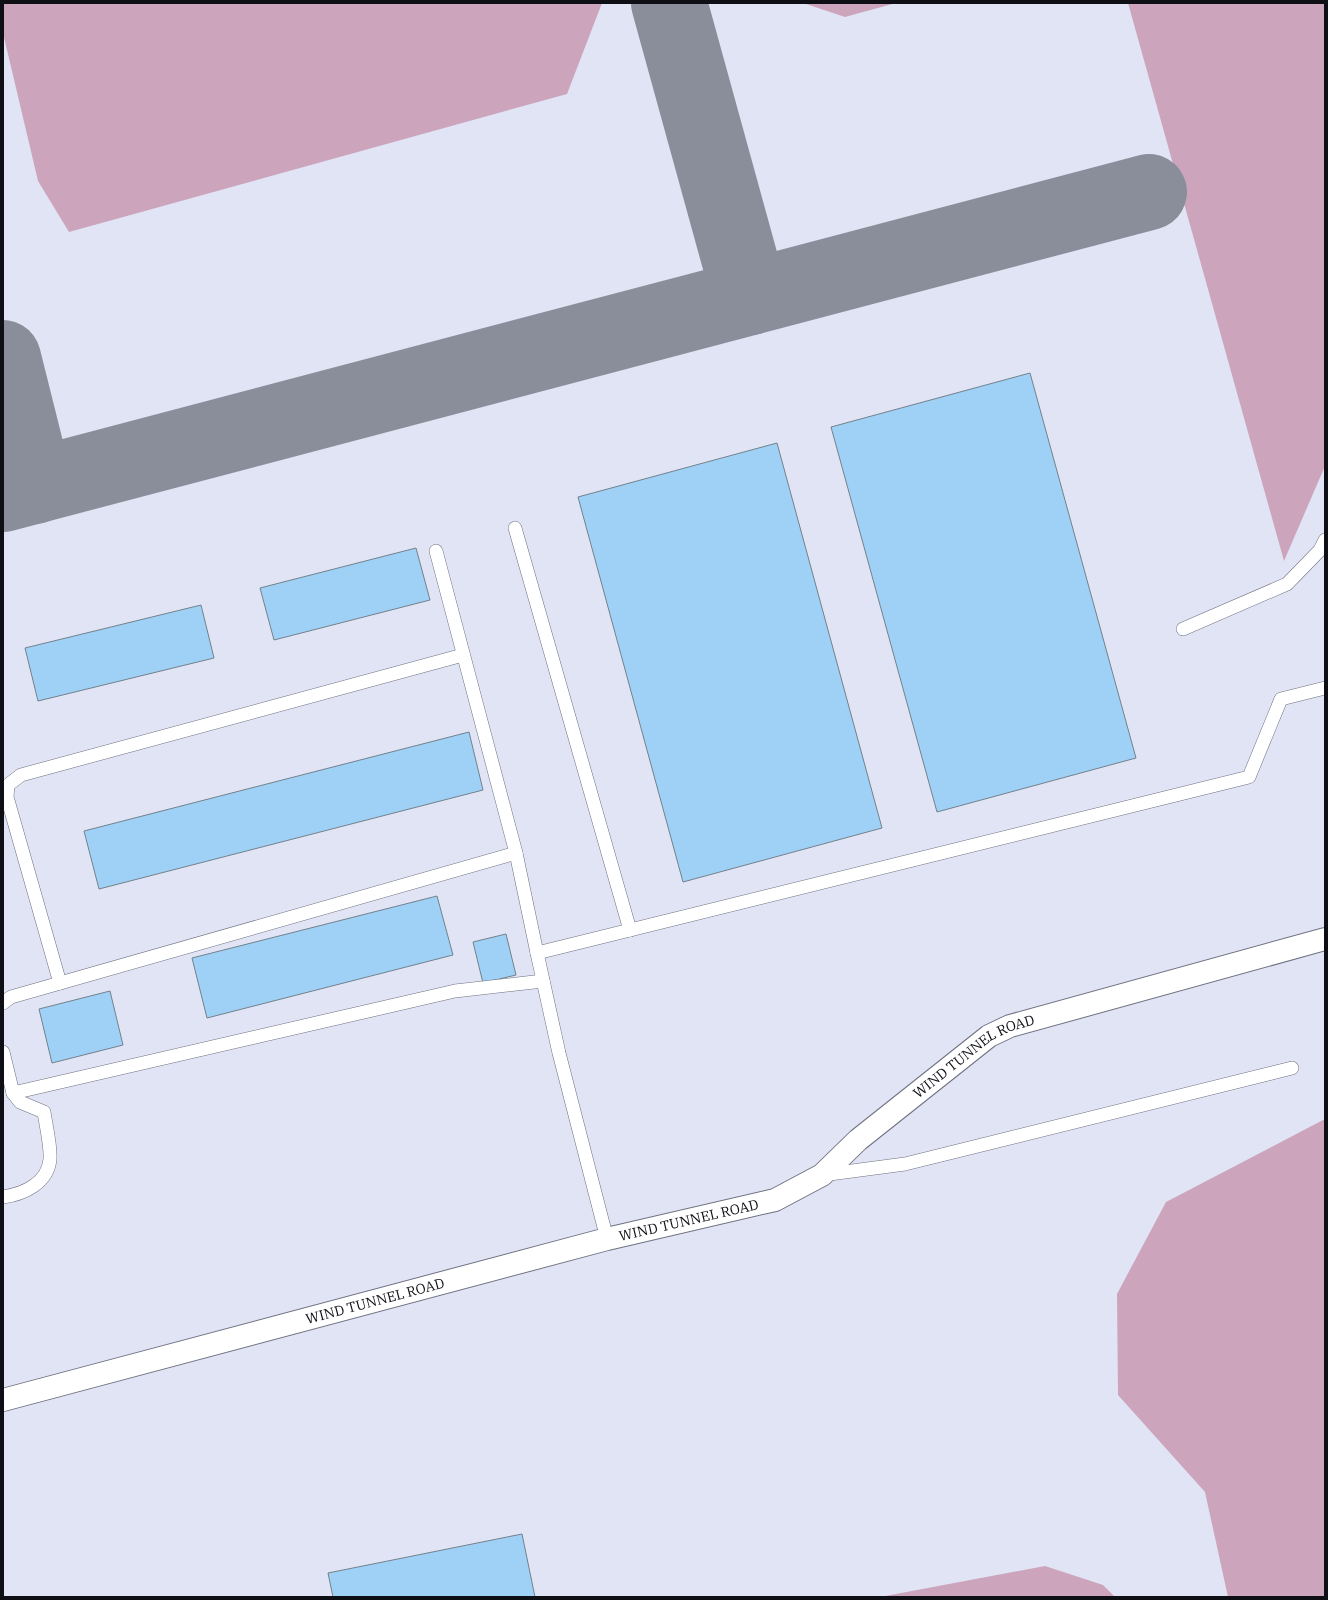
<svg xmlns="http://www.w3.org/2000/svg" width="1328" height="1600" viewBox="0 0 1328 1600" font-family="'IBM Plex Serif',serif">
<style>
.green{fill:#cca5bd}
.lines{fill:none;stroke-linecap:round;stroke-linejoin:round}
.taxiway{stroke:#8a8e9a;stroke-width:76}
.building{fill:#9ed1f5;stroke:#73818b}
.lane-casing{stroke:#6e7280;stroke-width:14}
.secondary-casing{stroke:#6e7280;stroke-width:24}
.lane{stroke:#fff;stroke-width:13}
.secondary{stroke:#fff;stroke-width:22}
.labels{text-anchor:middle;stroke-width:4;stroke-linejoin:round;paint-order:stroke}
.street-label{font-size:14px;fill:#0e0f14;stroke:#fff}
</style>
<rect width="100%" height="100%" fill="#e0e4f5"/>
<g class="green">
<polygon points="3,3 602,3 567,94 69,232 38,181 3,33"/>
<polygon points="803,3 896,3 845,17"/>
<polygon points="1128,3 1325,3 1325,466 1284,561"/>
<polygon points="1325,1119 1325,1597 1228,1597 1205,1492 1118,1395 1117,1294 1166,1202"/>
<polygon points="1045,1566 1103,1585 1115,1597 880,1597"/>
</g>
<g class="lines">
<g class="taxiway">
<polyline points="669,3 750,297"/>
<polyline points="3,358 35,486"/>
<polyline points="3,494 1149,192"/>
</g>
</g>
<g class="building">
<polygon points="1030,373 1136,758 937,812 831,427"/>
<polygon points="777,443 882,828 683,882 578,497"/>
<polygon points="416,548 430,600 274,640 260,588"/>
<polygon points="201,605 214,658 38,701 25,648"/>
<polygon points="469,732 483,790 99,889 84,831"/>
<polygon points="437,896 453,955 207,1018 192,958"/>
<polygon points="506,934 516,975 483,983 473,942"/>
<polygon points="110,991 123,1045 52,1063 39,1009"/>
<polygon points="522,1534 535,1597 333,1597 328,1573"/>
</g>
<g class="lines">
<defs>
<g id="lane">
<polyline points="515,528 630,930"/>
<polyline points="436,551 516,853 537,953"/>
<polyline points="1183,629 1287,584 1320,550 1325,540"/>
<polyline points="60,983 7,797 8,785 21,775 463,655"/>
<polyline points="3,1003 11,997 516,853"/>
<path d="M3,1052L13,1093L20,1102L44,1112C46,1126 51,1146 50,1159C48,1183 24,1194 3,1197"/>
<polyline points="13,1093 455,991 543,981"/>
<polyline points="822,1175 905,1164 1292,1068"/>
<polyline points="607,1239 559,1053 537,953 1249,777 1281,699 1325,688"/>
</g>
<g id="secondary">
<path id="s1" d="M3,1400L607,1239L775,1200L822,1175L858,1140L989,1036L1010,1026L1325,939"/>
</g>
</defs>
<use href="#lane" class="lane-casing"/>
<use href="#secondary" class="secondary-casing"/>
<use href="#lane" class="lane"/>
<use href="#secondary" class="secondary"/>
</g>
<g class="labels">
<g class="street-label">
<text dy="5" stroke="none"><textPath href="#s1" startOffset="1045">WIND TUNNEL ROAD</textPath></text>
<text dy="5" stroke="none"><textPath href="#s1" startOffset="709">WIND TUNNEL ROAD</textPath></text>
<text dy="5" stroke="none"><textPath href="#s1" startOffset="385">WIND TUNNEL ROAD</textPath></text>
</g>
</g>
<rect width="1328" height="1600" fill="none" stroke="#0e0f14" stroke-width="8"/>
</svg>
